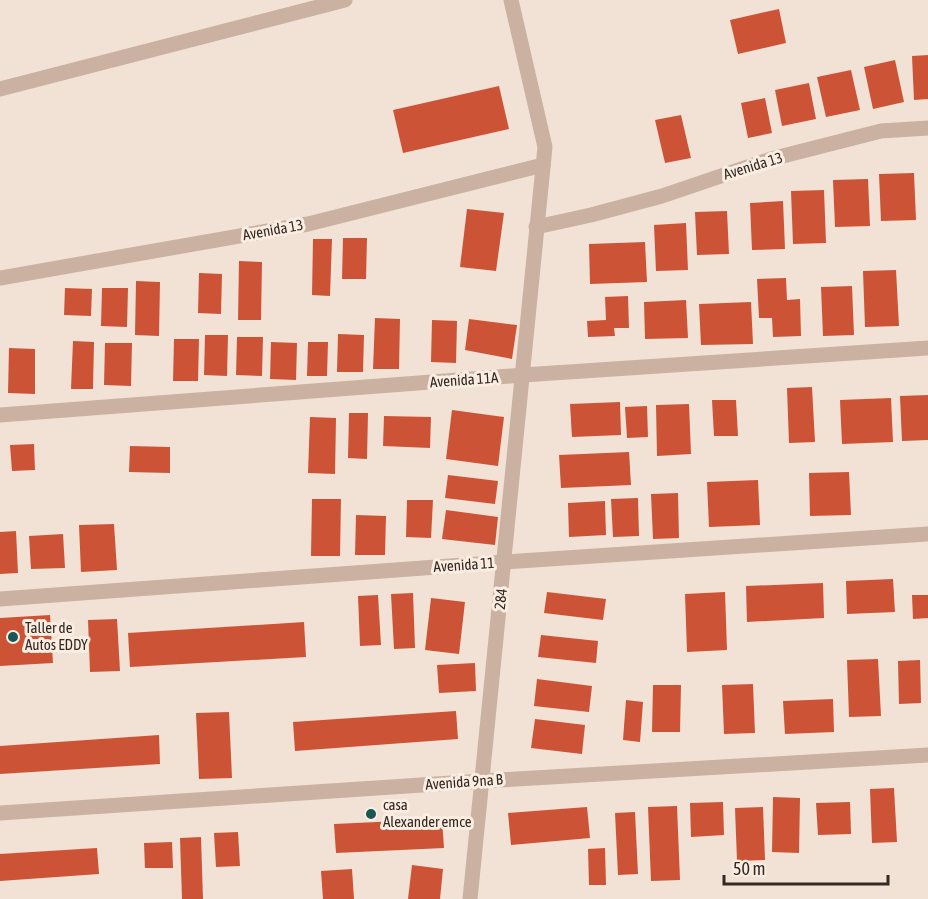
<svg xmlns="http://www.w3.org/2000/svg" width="928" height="899" viewBox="0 0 928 899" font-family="'Asap Condensed',sans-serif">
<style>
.building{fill:#cd5337}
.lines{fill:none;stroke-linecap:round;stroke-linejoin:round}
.minor{stroke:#cab1a1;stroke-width:15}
.poi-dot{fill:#185657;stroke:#faede1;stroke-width:2}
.labels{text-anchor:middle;stroke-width:6;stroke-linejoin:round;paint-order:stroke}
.street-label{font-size:15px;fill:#342824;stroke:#faede1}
.poi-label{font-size:15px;fill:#342824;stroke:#faede1;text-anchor:start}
</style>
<rect width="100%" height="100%" fill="#f2e2d5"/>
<g class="building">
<polygon points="779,9 786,43 738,54 730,20"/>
<polygon points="928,55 928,99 914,100 912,56"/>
<polygon points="895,60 904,102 873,109 864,67"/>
<polygon points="851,70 860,110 826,117 817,77"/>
<polygon points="809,83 816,119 782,126 775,90"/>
<polygon points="499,86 509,129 403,153 393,110"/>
<polygon points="765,98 772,133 748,138 741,103"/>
<polygon points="681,115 691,158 665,163 655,120"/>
<polygon points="914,173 916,220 881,221 879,174"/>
<polygon points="868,179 870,226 835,227 833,180"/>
<polygon points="824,190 826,243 793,244 791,191"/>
<polygon points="783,201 785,249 752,250 750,203"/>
<polygon points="467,209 504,213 496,271 460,267"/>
<polygon points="727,211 729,254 697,255 695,212"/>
<polygon points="686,223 688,270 656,271 654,225"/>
<polygon points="343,238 367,238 366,279 342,279"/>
<polygon points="313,239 332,239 330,296 312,295"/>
<polygon points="645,242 647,282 590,284 589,244"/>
<polygon points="239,261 262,262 261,320 238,320"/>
<polygon points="896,270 899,326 865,327 863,271"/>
<polygon points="199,273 222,274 221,314 198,313"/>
<polygon points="786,278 787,300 800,299 801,336 773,337 772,318 759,318 757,279"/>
<polygon points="136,281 160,282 159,336 135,335"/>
<polygon points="852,286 854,335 823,336 821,287"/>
<polygon points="65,288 92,289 91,316 64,315"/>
<polygon points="102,288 128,288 127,327 101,326"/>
<polygon points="628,296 629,328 614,328 615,336 588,337 587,321 606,320 605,297"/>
<polygon points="686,300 688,338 645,339 644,302"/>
<polygon points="751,302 753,344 701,345 699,304"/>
<polygon points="375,318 400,319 399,369 373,369"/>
<polygon points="469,319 517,325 512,359 465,350"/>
<polygon points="432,320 457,321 456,363 431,362"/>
<polygon points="338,334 364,335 363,372 337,372"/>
<polygon points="205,335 228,335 227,376 204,375"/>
<polygon points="237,337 263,337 262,376 236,375"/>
<polygon points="174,339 199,339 198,381 173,381"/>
<polygon points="73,341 94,342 93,389 71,389"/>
<polygon points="271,342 297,343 296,380 270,379"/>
<polygon points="308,342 328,342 327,376 307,376"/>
<polygon points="105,343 132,343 131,386 104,385"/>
<polygon points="9,348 35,349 35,394 8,393"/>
<polygon points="812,387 815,442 789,443 787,388"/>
<polygon points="928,395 928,440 902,441 900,396"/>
<polygon points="891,398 893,442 842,444 840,400"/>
<polygon points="712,400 736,400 738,436 714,436"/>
<polygon points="620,402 621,435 572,437 570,404"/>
<polygon points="689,404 691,454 657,456 656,405"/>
<polygon points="647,406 648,437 627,438 625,407"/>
<polygon points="452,410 504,417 498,466 446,459"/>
<polygon points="349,413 368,413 367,459 348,458"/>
<polygon points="384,416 431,417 430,448 383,446"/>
<polygon points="310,417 336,418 335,474 308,473"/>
<polygon points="34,444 35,470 12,471 10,445"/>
<polygon points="130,446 170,447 170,473 129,472"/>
<polygon points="629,452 631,485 561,488 559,455"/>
<polygon points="849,472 851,515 810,516 809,473"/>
<polygon points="448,475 498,481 495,504 445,498"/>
<polygon points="758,480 760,525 709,527 707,482"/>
<polygon points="678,493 679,538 653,539 651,494"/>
<polygon points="638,498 639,536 613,537 611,499"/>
<polygon points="312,499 341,499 340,556 311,556"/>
<polygon points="407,500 433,500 431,538 406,537"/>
<polygon points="605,501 606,535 569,537 568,503"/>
<polygon points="446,510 498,517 495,545 442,539"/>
<polygon points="356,515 386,516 385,555 355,555"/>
<polygon points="114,524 117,570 81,572 79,525"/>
<polygon points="16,531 18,573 0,574 0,532"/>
<polygon points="63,534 65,568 31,569 29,536"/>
<polygon points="893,579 895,612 847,614 846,581"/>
<polygon points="823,583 824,618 747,622 746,586"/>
<polygon points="547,592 606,599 603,620 544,613"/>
<polygon points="725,592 727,650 687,652 685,594"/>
<polygon points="413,593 415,648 394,649 391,594"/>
<polygon points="378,595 381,645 360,646 358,596"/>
<polygon points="912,595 928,595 928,618 913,619"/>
<polygon points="431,598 465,602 459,654 425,650"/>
<polygon points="50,615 53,663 0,666 0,618"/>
<polygon points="117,619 120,671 90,672 88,620"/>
<polygon points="304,622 306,657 130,667 128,633"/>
<polygon points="541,635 598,641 596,663 538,657"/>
<polygon points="878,659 881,716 849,717 847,660"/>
<polygon points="920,660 921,703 899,704 898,661"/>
<polygon points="475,663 476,691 439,693 437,665"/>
<polygon points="537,679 592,686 589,712 534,706"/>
<polygon points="753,684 755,733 724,734 722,685"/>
<polygon points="653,685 681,685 680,732 652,732"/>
<polygon points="833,699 834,732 785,734 783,701"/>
<polygon points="626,700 643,702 640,742 623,740"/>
<polygon points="456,711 458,739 295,751 293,722"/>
<polygon points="229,712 232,778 199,779 196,713"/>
<polygon points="535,719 585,725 582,754 531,748"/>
<polygon points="159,735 160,764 0,774 0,746"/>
<polygon points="894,788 897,842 872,843 870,789"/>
<polygon points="773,797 800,798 799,853 772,852"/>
<polygon points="723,802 724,835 691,837 690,803"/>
<polygon points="850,802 851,834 818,835 816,803"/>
<polygon points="677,806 680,880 651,881 648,807"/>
<polygon points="587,807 590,838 511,845 508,813"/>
<polygon points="763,807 765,860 737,861 735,808"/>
<polygon points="635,812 638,874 618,875 615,813"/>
<polygon points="442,819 444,848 336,853 334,824"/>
<polygon points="238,832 240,866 216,867 214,833"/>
<polygon points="201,837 203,899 182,899 180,838"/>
<polygon points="172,842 173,868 145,868 144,843"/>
<polygon points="97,848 99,874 0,881 0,854"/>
<polygon points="605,848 606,885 589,885 588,849"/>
<polygon points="412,865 443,869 440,899 408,899"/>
<polygon points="352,869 354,899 323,899 321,871"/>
</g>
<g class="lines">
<g class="minor">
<polyline points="0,89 345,0"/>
<polyline points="536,227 591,215 662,196 771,159 881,131 928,128"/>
<polyline points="0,278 308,224 543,165"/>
<polyline points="0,415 523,375 928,348"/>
<polyline points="0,599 505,562 928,534"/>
<polyline points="0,813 482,781 928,755"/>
<polyline points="470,899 545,147 511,0"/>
</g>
</g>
<g class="poi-dot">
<circle cx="13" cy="637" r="6"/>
<circle cx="371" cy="814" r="6"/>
</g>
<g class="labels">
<g class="street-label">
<text transform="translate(753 166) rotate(-17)" y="5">Avenida 13</text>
<text transform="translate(273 230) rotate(-10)" y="5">Avenida 13</text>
<text transform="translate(464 380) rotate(-4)" y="5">Avenida 11A</text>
<text transform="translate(464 565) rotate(-4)" y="5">Avenida 11</text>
<text transform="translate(501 599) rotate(-84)" y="5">284</text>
<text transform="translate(464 782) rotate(-4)" y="5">Avenida 9na B</text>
</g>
<g class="poi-label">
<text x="25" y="633">Taller de<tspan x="25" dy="17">Autos EDDY</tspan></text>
<text x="383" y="810">casa<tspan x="383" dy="17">Alexander emce</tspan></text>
</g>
</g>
<path d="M724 875v9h164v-9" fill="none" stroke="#342824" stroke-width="3"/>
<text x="733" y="875" font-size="18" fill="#342824" stroke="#faede1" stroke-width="4.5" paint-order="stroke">50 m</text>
</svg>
